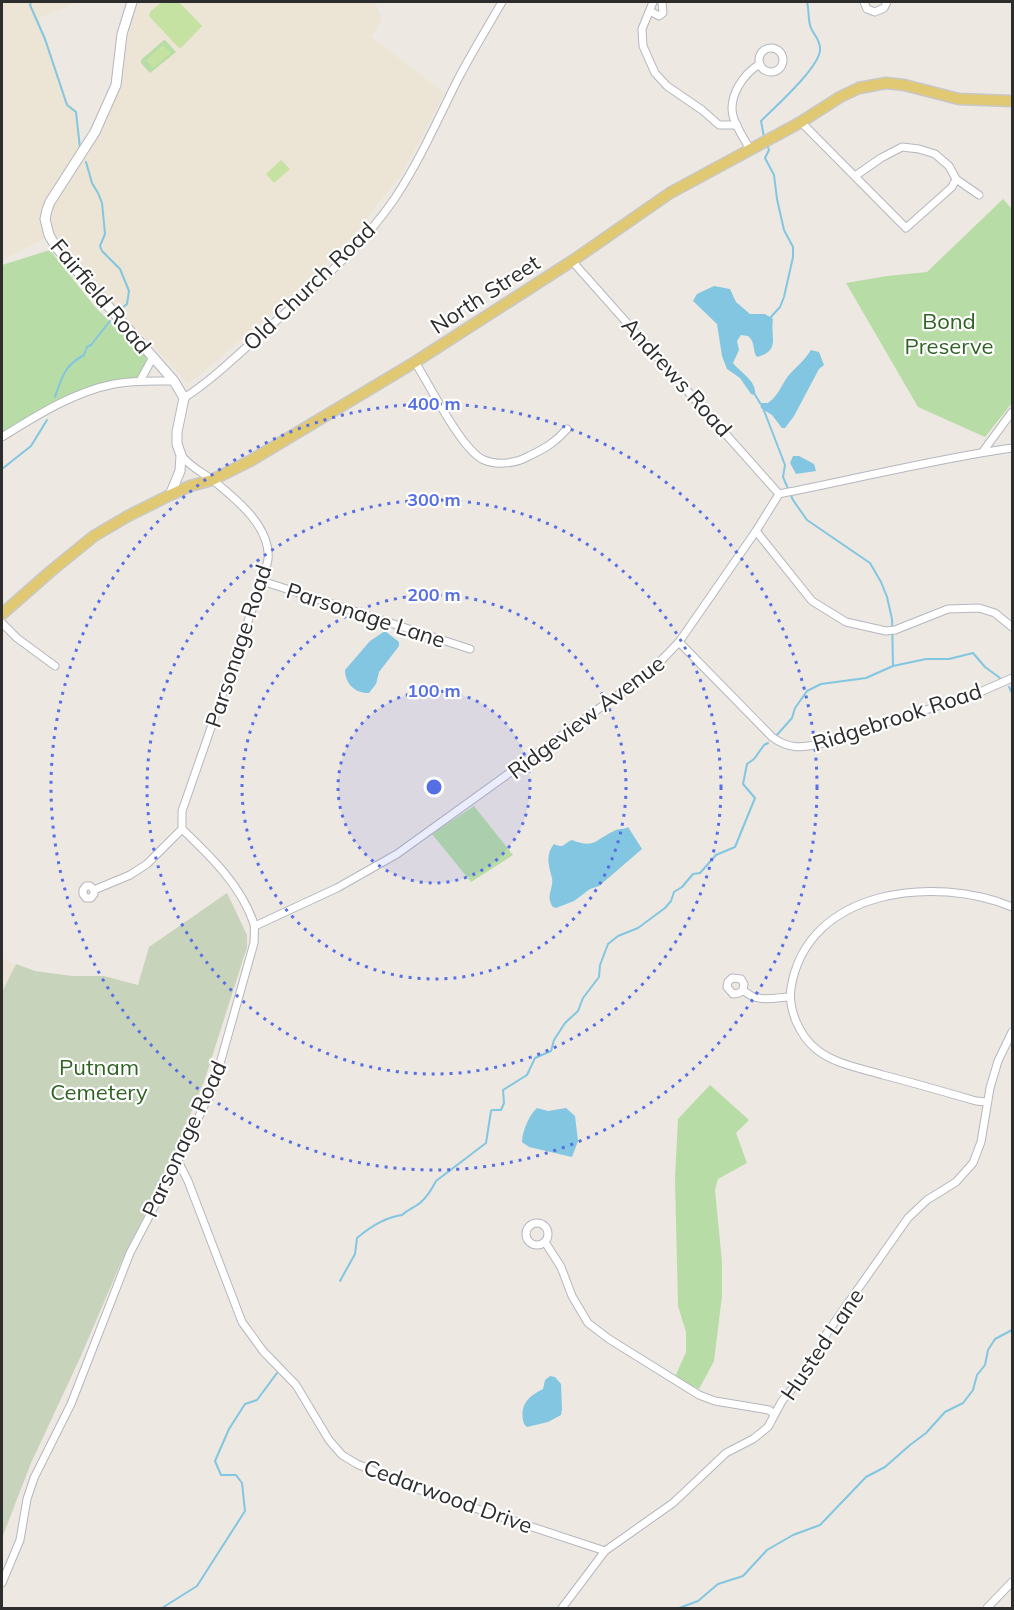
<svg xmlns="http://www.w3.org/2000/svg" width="1014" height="1610" viewBox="0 0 1014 1610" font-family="Mulish,sans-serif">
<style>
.education{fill:#ece4d4}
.green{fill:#b7dca5}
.cemetery{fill:#c7d4bb}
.pitch{fill:#c6e2a3}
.water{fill:#82c6e1}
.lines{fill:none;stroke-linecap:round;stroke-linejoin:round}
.stream{stroke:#82c6e1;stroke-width:2}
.minor-casing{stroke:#b5b7bf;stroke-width:9}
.tertiary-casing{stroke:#b5b7bf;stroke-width:11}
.primary-casing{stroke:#c8c8c8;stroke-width:13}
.minor{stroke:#fff;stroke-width:7}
.tertiary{stroke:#fff;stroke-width:9}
.primary{stroke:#e1c973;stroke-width:10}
.ring{fill:none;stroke:#576fe5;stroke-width:3;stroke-dasharray:3 6}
.labels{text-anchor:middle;stroke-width:4.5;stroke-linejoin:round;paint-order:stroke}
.street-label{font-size:22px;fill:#2d2d2d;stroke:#fff}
.park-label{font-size:22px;fill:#306324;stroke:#fff}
.centre{fill:#576fe5;stroke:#fff;stroke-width:3}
.ring-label{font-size:18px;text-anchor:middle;font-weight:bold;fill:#576fe5;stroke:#fff;stroke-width:4.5;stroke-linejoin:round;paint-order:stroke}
</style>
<rect width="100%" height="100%" fill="#ede8e2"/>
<g class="education">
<polygon points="2,2 78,2 38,18 68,103 76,110 80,141 87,156 97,138 119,88 131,19 138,2 375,2 382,19 371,37 444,93 422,137 401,174 355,233 328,262 255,327 202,373 188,383 123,314 53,234 2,260"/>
<polygon points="2,959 16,964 2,992"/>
</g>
<g class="green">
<polygon points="164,40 166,41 176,52 150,73 141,63 141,60"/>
<polygon points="1003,199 1012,209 1012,403 985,437 918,407 846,283 887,276 927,272"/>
<polygon points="50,250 95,307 146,357 147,367 137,379 78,394 2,434 2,265"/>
<polygon points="474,806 513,855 471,882 432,834"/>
<polygon points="710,1085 749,1120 736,1133 747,1163 718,1179 715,1190 722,1262 722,1296 714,1361 699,1389 675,1377 686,1352 686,1332 678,1306 675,1178 678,1119"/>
</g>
<polygon class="cemetery" points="227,893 247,935 247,947 205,1079 167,1170 123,1258 80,1358 31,1463 2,1538 2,992 16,964 35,971 72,976 104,976 138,985 149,947"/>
<g class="pitch">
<polygon points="162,2 179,2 202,26 181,48 178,47 149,16 150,12"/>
<polygon points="163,45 171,53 153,68 146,60"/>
<polygon points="281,160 290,169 274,183 266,174"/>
</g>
<g class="water">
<path d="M714,286L730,289L736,302L750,314H765L773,319C770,337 781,351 757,357C752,351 756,342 748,336L741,335L737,341L739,350L733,363C741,373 757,381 755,395L751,394L740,378L727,369L722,356L717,324L693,301L697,294Z"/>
<path d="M811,350L819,352L824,365L819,369L794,416L785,428H782L772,415L761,408L760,403H768C778,396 781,386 788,376C796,367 805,360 811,350Z"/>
<polygon points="793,456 799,456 814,464 816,471 796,474 790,463"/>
<path d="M385,631L399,642V646L379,672L376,684L369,693C356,694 345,684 345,670L370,641Z"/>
<path d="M628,827L642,849L599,886L590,889L574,901L556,908L553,907C545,896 554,888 552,878C549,866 545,855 554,844C565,849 562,844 572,840C594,849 595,840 614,831C619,828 623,830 628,827Z"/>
<path d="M537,1108L548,1111L566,1108L575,1116L578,1141L572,1157L529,1147L522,1142C522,1132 529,1115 537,1108Z"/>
<path d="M550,1376L555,1377L561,1384L562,1409L561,1415L548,1422L527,1427L524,1424C519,1406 527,1397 543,1389L545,1380Z"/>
</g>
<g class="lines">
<g class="stream">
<polyline points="31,2 30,5 45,39 67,105 76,112 80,148"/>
<path d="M764,137L761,121C775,107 819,68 820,50C821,39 812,34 810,25C808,17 809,9 807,2"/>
<polyline points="767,145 769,150 765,158 774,175 777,199 784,230 793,247 793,257 784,297 780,307 769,319"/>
<polyline points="86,162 92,183 98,193 102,203 105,234 100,246 102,251 120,269 129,291 127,304 120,310"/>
<polyline points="754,393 760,403"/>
<path d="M55,397C62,377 64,366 84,355L87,347L91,345L110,321"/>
<polyline points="763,408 785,465 783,477 793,500 807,520 870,563 881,582 887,597 892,619 893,666"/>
<polyline points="2,469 31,446 47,420"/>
<polyline points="1009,687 1012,693"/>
<polyline points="776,736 792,718 795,708 807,691 821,684 866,678 893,666 926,659 949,659 973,653 985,667 1000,678"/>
<path d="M340,1281L355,1254L357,1238C370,1227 386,1217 402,1215C408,1209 414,1208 420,1203C427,1197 432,1189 436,1181L486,1143L491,1111L492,1110H501L504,1103L503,1090L527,1075L535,1058L551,1051L554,1040L565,1023L578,1011L583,998L599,977L600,965L608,944L618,936L638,928L665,908L671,901L674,892L682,887L693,874L700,873L716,855L735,847L755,798L743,784L747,764L754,759L764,745L768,743"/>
<polyline points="162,1608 197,1586 245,1511 242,1483 236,1475 221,1475 215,1461 229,1429 245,1404 257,1400 277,1373"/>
<polyline points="679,1608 698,1601 718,1584 743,1576 767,1550 793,1535 820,1525 866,1477 885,1467 910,1445 926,1433 945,1412 963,1403 973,1390 977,1375 985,1365 988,1350 995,1339 1012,1330"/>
</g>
<defs>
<g id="minor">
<polyline points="653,2 642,29 643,46 655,73 667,86 702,110 719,125 737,125"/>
<polyline points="864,2 867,9 875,12 884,8 887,2"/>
<polyline points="650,11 659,16 663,13 662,2"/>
<circle cx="771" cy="60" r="12"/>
<polyline points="801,122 906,228 952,187 956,179"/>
<path d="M750,149C744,139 736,127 733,116C728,96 744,73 760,64"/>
<polyline points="855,176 881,158 902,147 919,149 935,154 949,166 956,179 979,195"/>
<polyline points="572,261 779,494"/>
<path d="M415,362C429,384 462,451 484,460C498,466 517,463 529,456C544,449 556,442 567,429"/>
<polyline points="140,381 153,357"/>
<path d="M184,398C215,378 240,352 268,328C313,288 361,248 395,198C420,160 437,121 457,81C471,54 487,28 502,2"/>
<path d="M2,437C36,416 73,392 114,384C134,380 154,381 174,381"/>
<polyline points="984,450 1012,412"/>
<polyline points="756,531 812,601 846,622 886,631 895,630 948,609 979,608 995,613 1012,627"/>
<polyline points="262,581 470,649"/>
<polyline points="2,623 17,638 55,666"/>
<path d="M679,642L772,737C788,749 801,748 820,744L978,693L1012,678"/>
<polyline points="94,890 94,894 91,898 86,898 83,894 83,890 86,886 90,886 94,890 130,875 147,864 182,829"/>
<path d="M255,926L337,888L397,854L651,671L679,642L756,531L779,494C857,479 934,459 1012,448"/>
<path d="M743,990L739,993L733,994L727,987L728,982L732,978L741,979L744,984L743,990C757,1003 772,998 789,997"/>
<path d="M987,1102L976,1101C945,1092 914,1083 883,1075C860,1068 834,1064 816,1049C799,1035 788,1009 791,988C807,888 936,875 1012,907"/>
<polyline points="178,1161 188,1181 242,1322 263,1351 296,1385 329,1440 342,1455 357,1464 411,1487 605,1551"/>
<circle cx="537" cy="1234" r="11"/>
<polyline points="545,1242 561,1267 572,1296 588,1323 609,1339 699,1395 715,1401 769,1410 774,1414"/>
<path d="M2,1583L20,1540L27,1499L34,1478L71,1404L130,1253L178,1161L211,1091L221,1060L254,943C254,936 255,929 254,924C241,885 210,856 182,829V811L262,581C264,574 267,566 268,559C271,527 236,499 214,481C202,472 190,467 181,455"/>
<polyline points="562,1608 605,1551 673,1503 726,1453 753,1439 768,1427 782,1401 815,1361 827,1333 908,1218 927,1200 956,1182 973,1163 981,1142 990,1088 998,1061 1012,1032"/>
<polyline points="987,1608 1012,1582"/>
</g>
<polyline id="tertiary" points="132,2 122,34 116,85 95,132 50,202 47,210 45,219 49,235 56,247 174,381 184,398 177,432 177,444 181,455 180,471 170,495"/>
<polyline id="primary" points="2,614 51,571 94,536 128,516 170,495 190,486 212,480 250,461 415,362 572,261 670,193 801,122 840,97 859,88 886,83 904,85 959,99 1012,101"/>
</defs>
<use href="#minor" class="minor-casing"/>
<use href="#tertiary" class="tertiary-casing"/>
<use href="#primary" class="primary-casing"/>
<use href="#minor" class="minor"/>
<use href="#tertiary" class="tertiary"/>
<use href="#primary" class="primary"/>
</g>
<circle cx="434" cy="787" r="96" fill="#576fe5" fill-opacity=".12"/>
<g class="ring">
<circle cx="434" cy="787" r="96"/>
<circle cx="434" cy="787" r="192"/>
<circle cx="434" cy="787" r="287"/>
<circle cx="434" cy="787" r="383"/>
</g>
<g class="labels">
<g class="street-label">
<text transform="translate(309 286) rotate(-44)" y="8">Old Church Road</text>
<text transform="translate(485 294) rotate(-33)" y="8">North Street</text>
<text transform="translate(101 296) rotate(50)" y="8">Fairfield Road</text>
<text transform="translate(677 377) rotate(48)" y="8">Andrews Road</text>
<text transform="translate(366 615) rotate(18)" y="8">Parsonage Lane</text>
<text transform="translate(238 646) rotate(-72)" y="8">Parsonage Road</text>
<text transform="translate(586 717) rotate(-37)" y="8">Ridgeview Avenue</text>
<text transform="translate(897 717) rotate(-18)" y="8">Ridgebrook Road</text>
<text transform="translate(184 1139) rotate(-65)" y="8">Parsonage Road</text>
<text transform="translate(822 1344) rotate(-56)" y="8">Husted Lane</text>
<text transform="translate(448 1496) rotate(20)" y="8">Cedarwood Drive</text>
</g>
<g class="park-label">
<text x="949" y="329">Bond<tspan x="949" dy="25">Preserve</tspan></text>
<text x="99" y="1075">Putnam<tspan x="99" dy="25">Cemetery</tspan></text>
</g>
</g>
<circle cx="434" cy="787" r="9" class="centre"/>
<g class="ring-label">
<text x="434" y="410">400 m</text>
<text x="434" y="506">300 m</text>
<text x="434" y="601">200 m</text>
<text x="434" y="697">100 m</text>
</g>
<rect width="1014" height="1610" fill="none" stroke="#2d2d2d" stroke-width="6"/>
</svg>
